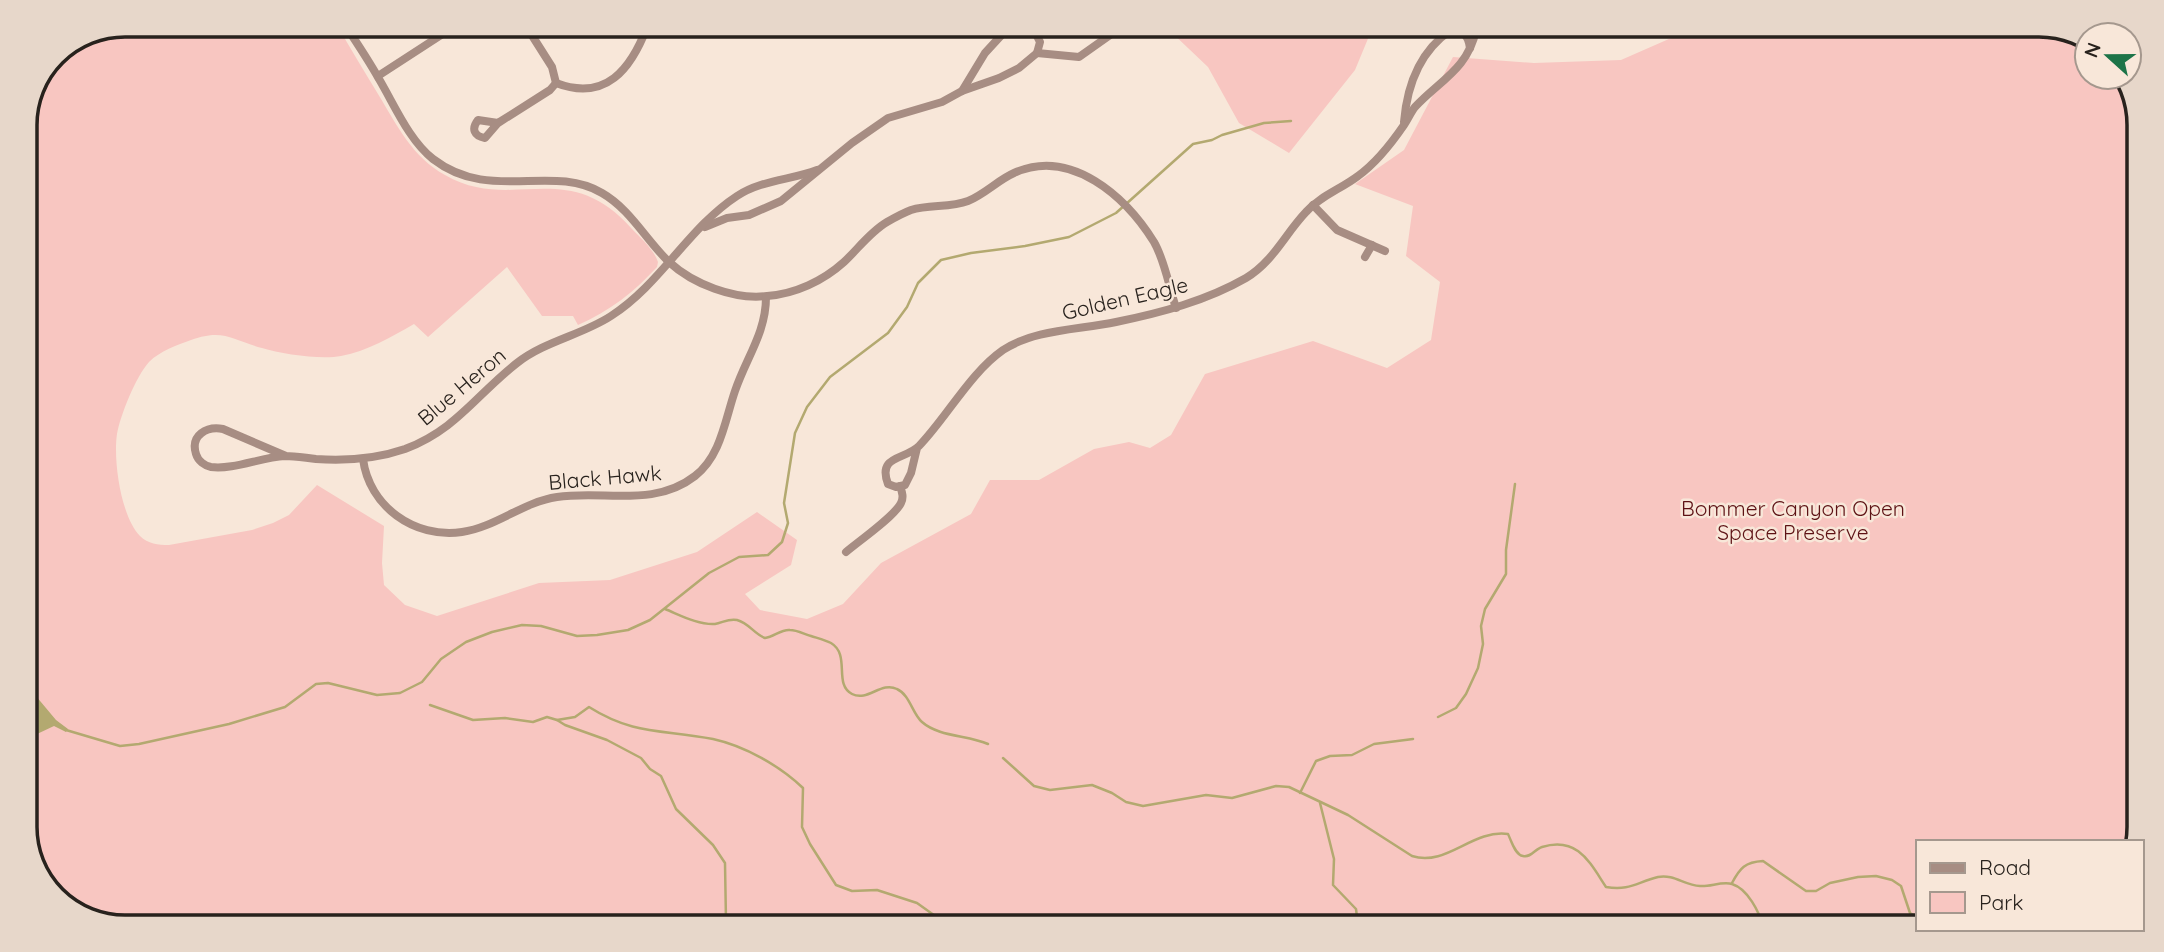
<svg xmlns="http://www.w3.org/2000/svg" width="2164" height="952" viewBox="0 0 2164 952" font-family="Quicksand,sans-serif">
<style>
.green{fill:#f8c6c1}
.water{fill:#b3a970}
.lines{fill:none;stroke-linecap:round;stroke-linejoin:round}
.stream{stroke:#b3a970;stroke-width:2.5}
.minor{stroke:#a78d83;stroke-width:8}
.labels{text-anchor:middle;stroke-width:5;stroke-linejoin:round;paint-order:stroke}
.street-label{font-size:21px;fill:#28221d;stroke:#f8e7d9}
.park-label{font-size:21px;fill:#5e1215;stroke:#f8e7d9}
.rim{fill:none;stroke:#28221d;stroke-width:3.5}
</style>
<rect width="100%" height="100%" fill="#f8e7d9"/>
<g class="green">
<path d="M125,25H337C350,48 364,71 378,94C397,125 412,157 445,175C512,214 567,155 632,229C641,238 654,250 658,262L657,267C634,292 610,311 578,325L573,316H542L507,267L428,337L414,324C391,337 368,351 341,356C321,360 282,354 262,348C232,340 224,328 191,340C177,345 160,351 149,362C136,376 120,416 117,434C113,460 121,517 140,536C148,544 158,545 169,545L252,530L273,523L289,515L317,485L384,526L382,563L384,585L405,605L437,616L539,583L610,580L697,552L757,512L797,540L791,565L745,594L760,610L807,619L843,604L881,563L971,514L990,480H1039L1094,449L1129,442L1150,448L1171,435L1205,374L1313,341L1387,368L1431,340L1440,282L1406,256L1413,206L1355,184L1404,150L1453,57L1534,63L1621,60L1678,35L1710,31H1779L1793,33L1799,31L2078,32L2087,40V77H2125L2139,118L2132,842H1917V927L86,920L42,883L25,834V118L54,54Z"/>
<polygon points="1168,29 1372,29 1355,70 1289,153 1239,123 1208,67"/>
</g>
<polygon class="water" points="25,683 56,720 68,729 66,732 54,726 37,734 25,734"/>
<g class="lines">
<g class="stream">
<path d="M665,609C680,615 698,625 715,624C722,623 729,618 737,620C749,623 754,634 765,638C774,637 781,629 790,630C797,630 804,634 811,636C817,638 825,640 831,643C851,655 833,684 852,694C868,702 881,681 897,689C910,695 912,713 922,722C939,737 968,735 988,744"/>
<polyline points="430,705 473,720 505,718 533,722 547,717 557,720 565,725 607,740 641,758 650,769 661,776 676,809 713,845 725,863 726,922"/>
<polyline points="1438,717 1456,708 1466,694 1478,668 1483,644 1481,626 1485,609 1506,574 1506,550 1515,484"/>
<path d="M557,720L575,717L589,707C635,736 664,729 713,739C745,746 780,766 803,788L802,827L810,844L836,885L852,891L877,890L917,903L945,923"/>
<polyline points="66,730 120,746 139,744 229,724 285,707 316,684 328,683 377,695 400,693 422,682 441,659 466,642 492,632 522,625 541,626 577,636 597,635 628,630 650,620 709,573 739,557 768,555 782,542 788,523 784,503 795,433 807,407 830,377 888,333 907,307 918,283 941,260 971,253 1025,246 1069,237 1116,213 1193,144 1212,140 1222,135 1264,123 1291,121"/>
<path d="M1003,758L1034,786L1050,790L1092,785L1112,793L1126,802L1143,806L1206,795L1232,798L1276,786L1289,787L1348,815L1412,856C1447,867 1472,829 1508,834C1511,840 1515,855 1523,856C1531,858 1535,849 1542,847C1578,836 1590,863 1606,887C1630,891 1637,882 1658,877C1674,874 1684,885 1700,886C1710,887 1722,881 1732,884C1748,889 1759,912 1763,926"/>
<polyline points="1300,793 1316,761 1330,756 1352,755 1374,744 1413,739"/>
<polyline points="1320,803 1334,859 1333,885 1356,909 1358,925"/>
<path d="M1732,883C1740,868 1745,862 1763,861L1806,891H1816L1830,883L1858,877L1876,876L1892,880L1901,886L1910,913L1917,917"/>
</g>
<g class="minor">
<path d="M345,25C357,43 369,61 379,79C395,106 409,140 433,159C490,203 551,163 602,193C630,209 646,240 669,262C693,284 734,300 767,296C795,294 823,281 844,262C858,249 870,232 887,222C894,218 903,213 911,210C929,204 950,208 968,201C985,194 998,180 1014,173C1071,147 1126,197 1154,242C1165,261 1169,287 1176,308"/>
<polyline points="526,26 552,67 556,83"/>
<path d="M1446,33C1461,30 1468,32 1470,48"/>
<polyline points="1037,53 1079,57 1120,28"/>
<polyline points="378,76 455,26"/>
<path d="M556,83C606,102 631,69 647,27"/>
<polyline points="962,91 985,53 1008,28"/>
<path d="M1404,122C1407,86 1420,51 1451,30"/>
<path d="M498,123L478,120C471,129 474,136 485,138L498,123L550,90L556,83"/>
<polyline points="1313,205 1337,230 1385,251"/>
<polyline points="705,227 727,218 749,215 781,201 852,143 888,118 942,102 962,91 999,78 1019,68 1037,53 1040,42 1035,32 1030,28"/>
<polyline points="1365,257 1372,245"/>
<path d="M917,448L911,473L905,485L896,487L888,484C877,455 905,460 919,446C947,417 970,373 1003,350C1035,329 1079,330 1116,322C1160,313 1206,301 1246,278C1273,262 1285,234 1306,212C1320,196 1341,189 1358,176C1376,163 1391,144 1404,125C1408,119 1411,112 1415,107C1439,81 1468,69 1476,30"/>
<path d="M286,456L223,429C207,426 190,435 196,454C198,461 205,466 211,467C233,470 262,457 285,456C295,456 306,458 316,459C346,461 376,459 405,449C456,430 477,394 517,363C545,341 582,335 611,316C661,284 688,228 737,196C761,180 791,180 817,170"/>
<path d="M363,459C369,506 414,539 462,532C496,527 523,502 557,497C604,490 654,508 695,476C721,456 725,420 735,391C746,358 766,333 766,297"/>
<path d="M846,552C859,541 895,516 901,503C904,497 902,492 900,486"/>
</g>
</g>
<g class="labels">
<g class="street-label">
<text transform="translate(1125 299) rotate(-13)" y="7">Golden Eagle</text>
<text transform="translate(462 387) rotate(-40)" y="7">Blue Heron</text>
<text transform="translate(605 478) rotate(-5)" y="7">Black Hawk</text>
</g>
<g class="park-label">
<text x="1793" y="516">Bommer Canyon Open<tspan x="1793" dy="24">Space Preserve</tspan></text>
</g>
</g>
<path d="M0 0H2164V952H0ZM125 37H2039A88 88 0 0 1 2127 125V827A88 88 0 0 1 2039 915H125A88 88 0 0 1 37 827V125A88 88 0 0 1 125 37Z" fill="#e7d7ca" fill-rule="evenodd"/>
<path class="rim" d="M125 37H2039A88 88 0 0 1 2127 125V827A88 88 0 0 1 2039 915H125A88 88 0 0 1 37 827V125A88 88 0 0 1 125 37Z"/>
<rect x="1916" y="840" width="228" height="91" fill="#f8e7d9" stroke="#a5988e" stroke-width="2"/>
<rect x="1930" y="863" width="35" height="10" fill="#a78d83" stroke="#a5988e" stroke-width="2"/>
<text x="1979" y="875" font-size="21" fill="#28221d">Road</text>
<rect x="1930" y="892" width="35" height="21" fill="#f8c6c1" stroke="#a5988e" stroke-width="2"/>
<text x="1979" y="910" font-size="21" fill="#28221d">Park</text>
<g transform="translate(2108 56) rotate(291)"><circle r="33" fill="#f8e7d9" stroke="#a5988e" stroke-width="2"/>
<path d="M0-5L12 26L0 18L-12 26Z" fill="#1d7448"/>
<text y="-10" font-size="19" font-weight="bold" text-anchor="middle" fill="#28221d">N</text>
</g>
</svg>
